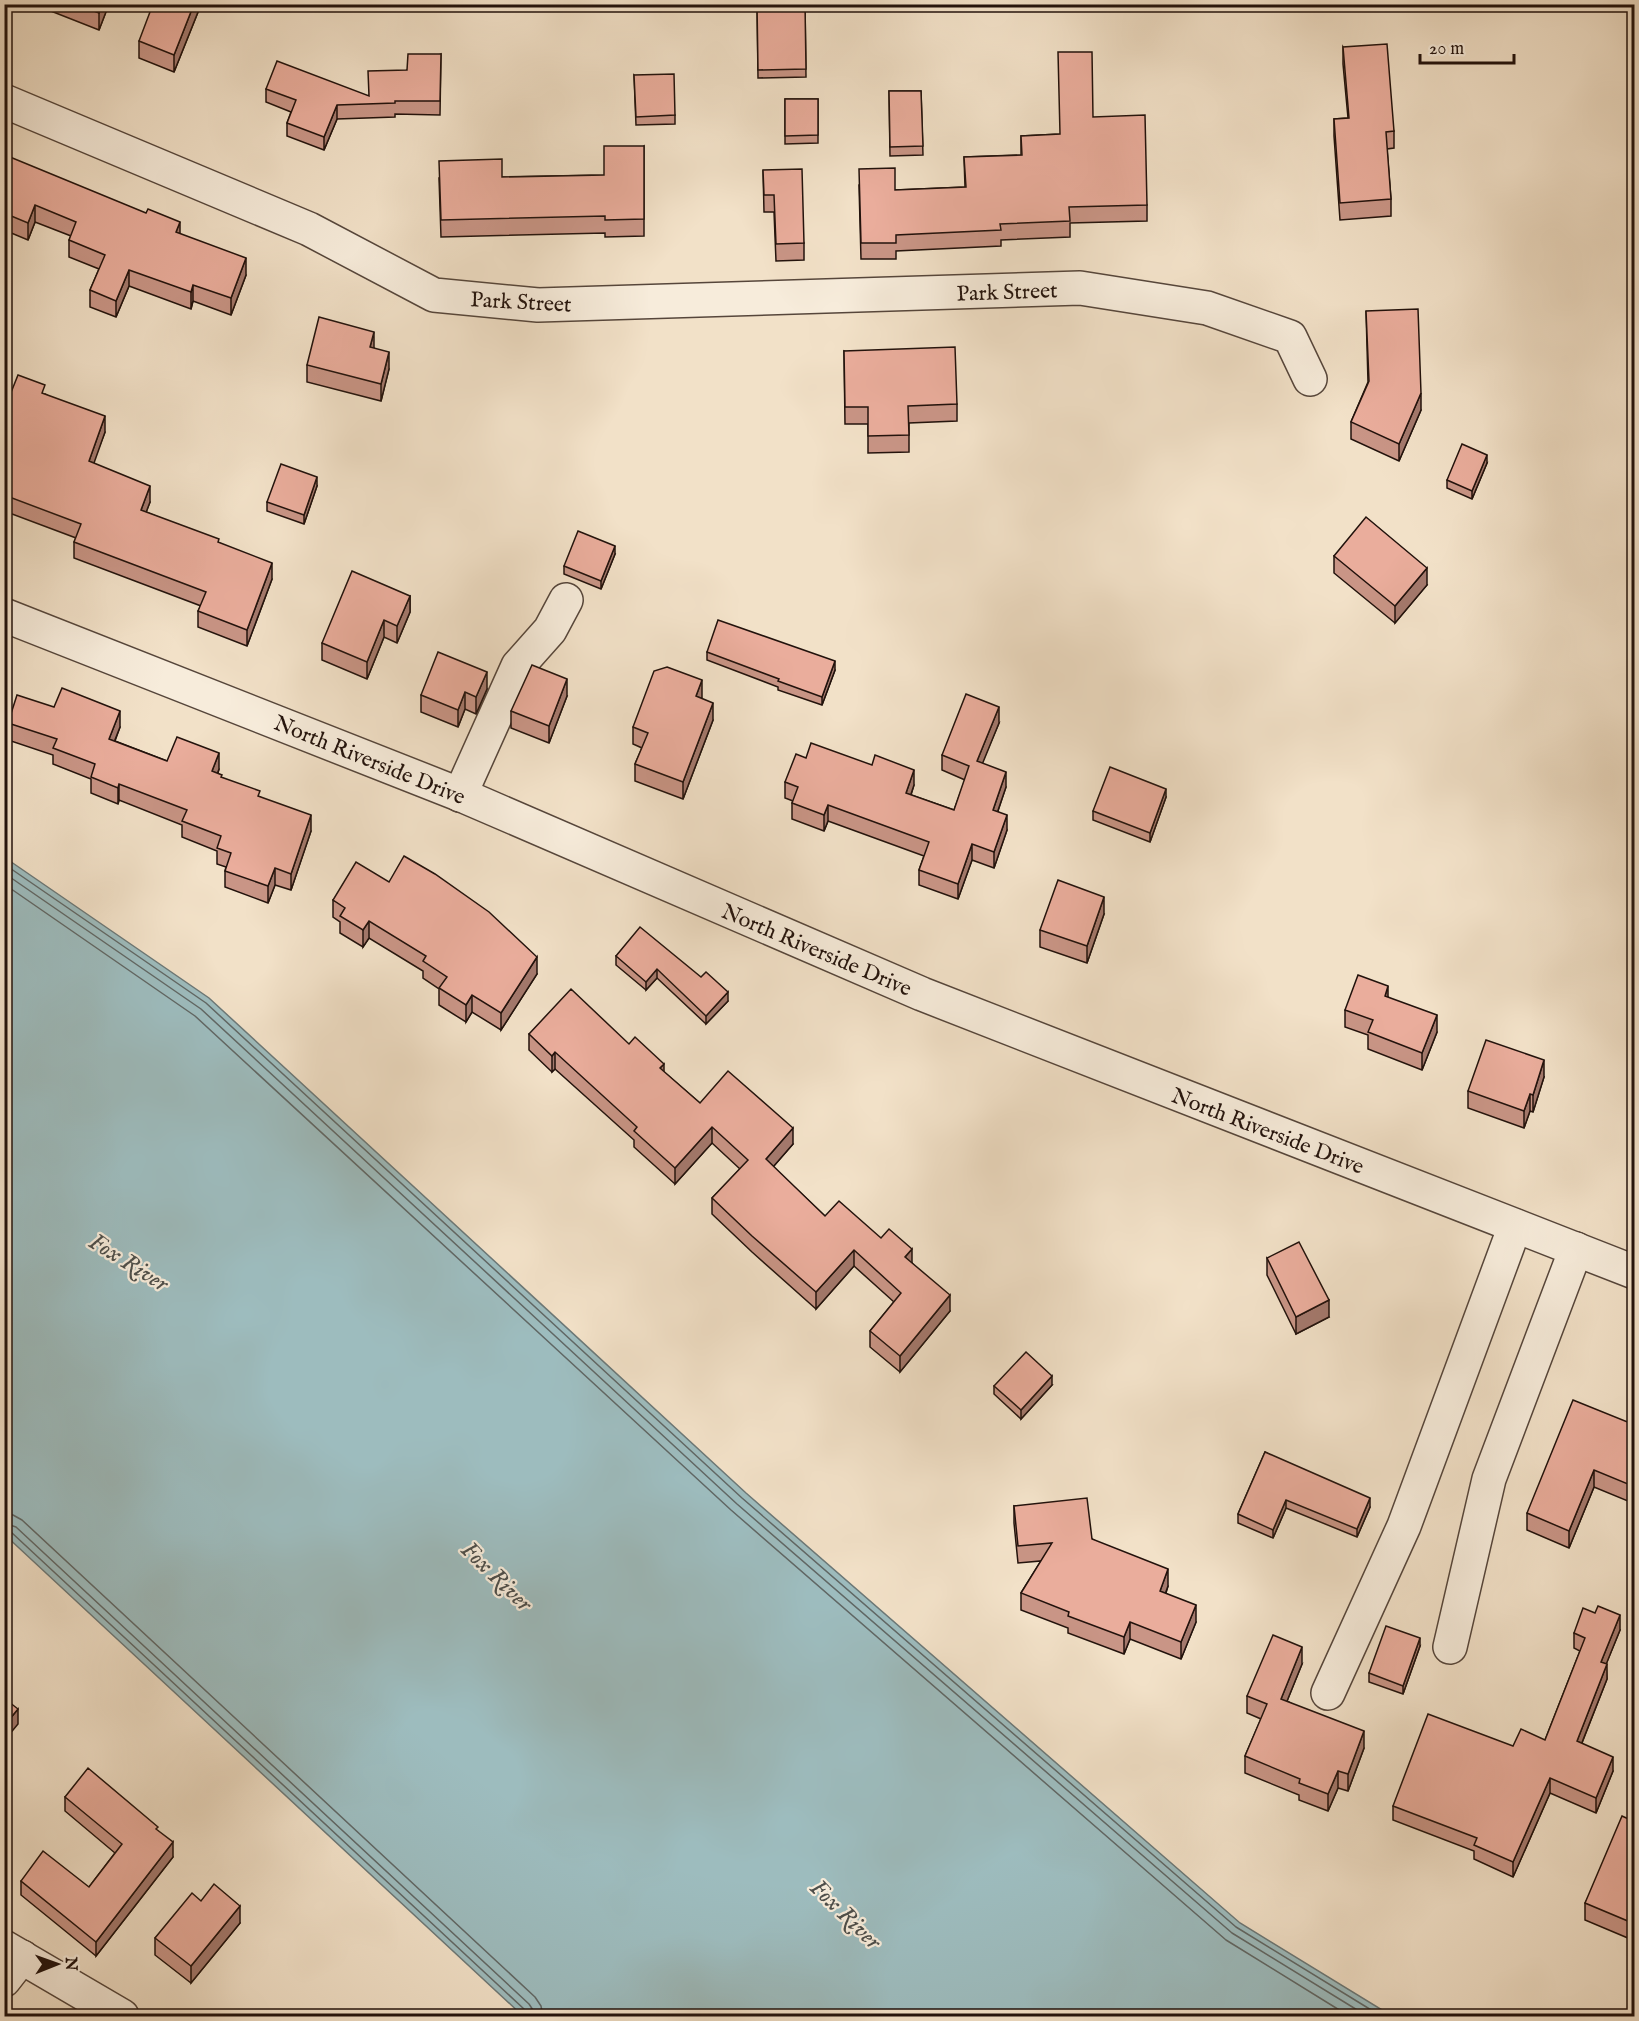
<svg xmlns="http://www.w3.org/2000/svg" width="1639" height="2021" viewBox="0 0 1639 2021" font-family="'IM FELL English',serif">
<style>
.water{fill:#9dbcbe;stroke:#6c7877;stroke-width:1.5}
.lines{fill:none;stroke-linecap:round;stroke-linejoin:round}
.shore{stroke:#606765;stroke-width:1.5}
.minor-casing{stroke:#56463b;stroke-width:36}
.minor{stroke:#f7ecdb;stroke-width:33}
.wall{fill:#c99586;stroke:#22120c;stroke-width:1.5}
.shaded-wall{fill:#a4796d;stroke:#22120c;stroke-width:1.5}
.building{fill:#eaad9c;stroke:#22120c;stroke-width:1.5}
.labels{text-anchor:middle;stroke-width:4.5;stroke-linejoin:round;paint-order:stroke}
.street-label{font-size:22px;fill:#22120c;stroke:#f7ecdb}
.water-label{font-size:24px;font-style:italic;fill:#4d4e4a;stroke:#f7ecdb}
</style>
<rect width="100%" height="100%" fill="#f2e1c8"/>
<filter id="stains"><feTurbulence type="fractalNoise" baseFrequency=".00333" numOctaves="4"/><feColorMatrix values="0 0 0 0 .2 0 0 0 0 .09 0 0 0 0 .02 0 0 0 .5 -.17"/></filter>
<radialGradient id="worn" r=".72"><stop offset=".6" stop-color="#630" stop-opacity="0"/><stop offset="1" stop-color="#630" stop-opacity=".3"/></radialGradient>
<polygon class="water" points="4,857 209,998 746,1493 1240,1923 1392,2016 523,2016 5,1535"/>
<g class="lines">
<g class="shore">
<polyline points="4,864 206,1003 742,1498 1236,1927 1381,2016"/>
<polyline points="4,873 201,1009 737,1504 1232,1933 1367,2016"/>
<polyline points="4,884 195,1016 731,1510 1226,1940 1349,2016"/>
<polyline points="4,1514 13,1515 22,1520 535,1997 541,2006 543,2016"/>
<polyline points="4,1523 16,1527 529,2004 533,2010 534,2016"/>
<polyline points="4,1530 11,1532 524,2009 526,2016"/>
</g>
<defs>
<g id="minor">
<polyline points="4,101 309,229 434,295 538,305 1080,288 1207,308 1290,337 1310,379"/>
<polyline points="4,615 466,797 922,994 1634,1272"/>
<polyline points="460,795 518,666 550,630 566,600"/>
<polyline points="1450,1647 1489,1479 1576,1249"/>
<polyline points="1328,1693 1404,1526 1515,1226"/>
<polyline points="4,1947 122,2016"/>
<polyline points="4,1980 22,1957"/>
</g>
</defs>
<use href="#minor" class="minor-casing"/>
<use href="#minor" class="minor"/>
</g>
<g class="wall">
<polygon points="33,4 109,4 99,30"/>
<polygon points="200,4 200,7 174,72 139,58 139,41"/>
<polygon points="757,4 805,4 806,77 758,78"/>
<polygon points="1343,47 1394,131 1394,148 1387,149 1391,199 1391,216 1340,220 1334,136 1334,119 1348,118 1343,64"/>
<polygon points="441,54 440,115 395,114 395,117 337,119 324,150 287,136 287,123 291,112 266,102 266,89 368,96 407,70"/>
<polygon points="634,75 675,115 675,124 636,125"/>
<polygon points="889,91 921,91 923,155 890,156"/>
<polygon points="785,99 818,99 818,143 785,144"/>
<polygon points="1093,117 1147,205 1147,221 1070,223 1070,237 1001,240 1001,246 896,251 896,259 861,259 859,185 895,190 965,187 964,157 1021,155 1021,136 1060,134"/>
<polygon points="644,146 644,236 605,237 605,233 441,237 439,178 604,175"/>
<polygon points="4,161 180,234 246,275 231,315 193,301 191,309 129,286 116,317 90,307 90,290 99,269 69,257 69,240 71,236 35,222 28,240 4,230"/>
<polygon points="763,170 804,243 804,260 776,261 774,212 764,212"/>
<polygon points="1366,311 1421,410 1399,461 1351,439 1351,422 1368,382"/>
<polygon points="374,348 389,369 381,401 307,382 307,365"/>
<polygon points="844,351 957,404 957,421 909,423 909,452 868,453 868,424 845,424"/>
<polygon points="45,394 105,432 93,463 150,502 146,512 219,543 272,579 247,646 198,627 198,611 201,606 74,558 74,542 76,538 4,511 4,410"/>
<polygon points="1487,463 1472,499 1447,488 1447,480"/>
<polygon points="317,486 304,524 267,511 267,502"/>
<polygon points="615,554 601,589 564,574 564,566"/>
<polygon points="1334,556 1427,585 1395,623 1334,573"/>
<polygon points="410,596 410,612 397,643 384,637 367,679 322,660 322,643"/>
<polygon points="707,652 835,670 822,705 778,690 778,687 707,660"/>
<polygon points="487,689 476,714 465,709 458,727 421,712 421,695"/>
<polygon points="567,696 549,743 511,728 511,711"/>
<polygon points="702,697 701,698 713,720 683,799 635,781 635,764 642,748 633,744 633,727"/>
<polygon points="54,707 120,727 115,741 167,761 219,769 218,773 222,778 260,797 311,831 291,890 275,885 268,903 225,887 225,871 226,867 217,864 217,851 182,837 182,825 119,800 118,804 91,793 91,779 53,764 53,755 8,740 8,723"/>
<polygon points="999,723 982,763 1006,787 998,811 1007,830 994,868 972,860 958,899 919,885 919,870 924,856 828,821 824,831 792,819 792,803 793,801 785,798 785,782 806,758 914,785 911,795 954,810 965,780 942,770 942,755"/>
<polygon points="1166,797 1150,842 1093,820 1093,811"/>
<polygon points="333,900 537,974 501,1030 472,1012 466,1022 439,1005 439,989 423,978 423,971 369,938 363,947 340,933 340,922 333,917"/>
<polygon points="1104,914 1087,963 1040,947 1040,930"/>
<polygon points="616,956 701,977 728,1001 706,1024 657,978 646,990 616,965"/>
<polygon points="1388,997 1437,1032 1422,1070 1368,1049 1368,1035 1345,1027 1345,1010"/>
<polygon points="529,1034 629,1044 664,1072 700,1103 793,1144 773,1167 825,1216 881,1238 912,1263 950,1311 900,1372 870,1347 870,1331 894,1302 854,1266 816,1309 752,1252 712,1214 712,1198 740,1169 712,1143 675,1184 634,1147 634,1140 555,1069 552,1072 529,1050"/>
<polygon points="1544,1077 1533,1112 1530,1111 1524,1128 1468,1108 1468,1091"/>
<polygon points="1267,1258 1329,1317 1296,1334 1267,1275"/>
<polygon points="1052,1385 1021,1419 994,1394 994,1386"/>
<polygon points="1635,1425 1635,1504 1594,1487 1569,1548 1527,1530 1527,1513"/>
<polygon points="1265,1452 1370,1507 1357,1537 1286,1508 1273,1538 1238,1523 1238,1514"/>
<polygon points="1014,1506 1092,1539 1168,1586 1166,1593 1196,1622 1181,1659 1130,1639 1124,1654 1068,1633 1068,1628 1021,1610 1021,1593 1041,1561 1018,1563 1014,1523"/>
<polygon points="1620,1630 1606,1664 1607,1679 1582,1743 1613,1771 1596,1813 1550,1793 1513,1877 1474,1859 1474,1851 1393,1820 1393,1806 1513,1746 1545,1740 1580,1651 1574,1648 1574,1633"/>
<polygon points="1420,1646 1403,1694 1369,1682 1369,1673"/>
<polygon points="1302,1664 1287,1701 1364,1748 1348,1791 1338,1788 1328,1811 1299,1800 1299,1795 1245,1773 1245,1756 1261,1719 1247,1713 1247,1696"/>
<polygon points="65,1797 158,1831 173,1857 96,1956 21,1895 21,1881 89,1887 115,1853 65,1811"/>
<polygon points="1635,1822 1635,1941 1585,1920 1585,1903"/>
<polygon points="201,1901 240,1923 191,1983 155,1955 155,1938"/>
</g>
<g class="shaded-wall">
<polygon points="102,4 109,4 99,30 99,13"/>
<polygon points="194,4 200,4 200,7 174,72 174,55"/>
<polygon points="337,105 337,119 324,150 324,137"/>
<polygon points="35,205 35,222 28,240 28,223"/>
<polygon points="180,222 180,239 176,232"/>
<polygon points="246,258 246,275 231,315 231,298"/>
<polygon points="129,270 129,286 116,317 116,301"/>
<polygon points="193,285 193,301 191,309 191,292"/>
<polygon points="374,332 374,349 370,347"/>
<polygon points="389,352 389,369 381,401 381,384"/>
<polygon points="1421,393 1421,410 1399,461 1399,444"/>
<polygon points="105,416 105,432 89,477 89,461"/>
<polygon points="1487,455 1487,463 1472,499 1472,491"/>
<polygon points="317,477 317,486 304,524 304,515"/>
<polygon points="150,486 150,502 141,526 141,510"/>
<polygon points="615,546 615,554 601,589 601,581"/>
<polygon points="272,563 272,579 247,646 247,630"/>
<polygon points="1427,568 1427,585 1395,623 1395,606"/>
<polygon points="410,596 410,612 397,643 397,626"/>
<polygon points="384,620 384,637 367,679 367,662"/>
<polygon points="835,661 835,670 822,705 822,697"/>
<polygon points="487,672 487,689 476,714 476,697"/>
<polygon points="567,679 567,696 549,743 549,726"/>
<polygon points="702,680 702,697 696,713 696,696"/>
<polygon points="465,692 465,709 458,727 458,710"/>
<polygon points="713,703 713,720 683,799 683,782"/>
<polygon points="999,707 999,723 977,777 977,761"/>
<polygon points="120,711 120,727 109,755 109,739"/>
<polygon points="219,753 219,769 212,787 212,771"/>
<polygon points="914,770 914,785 906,809 906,793"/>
<polygon points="1006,772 1006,787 993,825 993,810"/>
<polygon points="119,784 119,800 118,804 118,788"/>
<polygon points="1166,789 1166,797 1150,842 1150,833"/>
<polygon points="828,805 828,821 824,831 824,815"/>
<polygon points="311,815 311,831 291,890 291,874"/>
<polygon points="1007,815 1007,830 994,868 994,852"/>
<polygon points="972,844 972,860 958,899 958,884"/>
<polygon points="275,868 275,885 268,903 268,886"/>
<polygon points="1104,897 1104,914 1087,963 1087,946"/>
<polygon points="369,921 369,938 363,947 363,930"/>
<polygon points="537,957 537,974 501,1030 501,1013"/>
<polygon points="657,969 657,978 646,990 646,982"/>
<polygon points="1388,986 1388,1003 1385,996"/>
<polygon points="728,992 728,1001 706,1024 706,1016"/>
<polygon points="472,995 472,1012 466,1022 466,1005"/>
<polygon points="1437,1015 1437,1032 1422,1070 1422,1053"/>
<polygon points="555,1052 555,1069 552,1072 552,1056"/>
<polygon points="1544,1060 1544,1077 1533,1112 1533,1095"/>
<polygon points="664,1064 664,1080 660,1068"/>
<polygon points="1530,1094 1530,1111 1524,1128 1524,1111"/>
<polygon points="712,1127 712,1143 675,1184 675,1168"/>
<polygon points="793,1128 793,1144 766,1175 766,1159"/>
<polygon points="912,1249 912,1266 905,1257"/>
<polygon points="854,1250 854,1266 816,1309 816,1292"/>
<polygon points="950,1295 950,1311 900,1372 900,1356"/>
<polygon points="1329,1300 1329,1317 1296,1334 1296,1317"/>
<polygon points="1052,1376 1052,1385 1021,1419 1021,1410"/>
<polygon points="1594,1470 1594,1487 1569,1548 1569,1531"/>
<polygon points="1370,1498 1370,1507 1357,1537 1357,1529"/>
<polygon points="1286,1500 1286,1508 1273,1538 1273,1530"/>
<polygon points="1168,1569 1168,1586 1160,1608 1160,1591"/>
<polygon points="1196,1605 1196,1622 1181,1659 1181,1642"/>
<polygon points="1620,1615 1620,1630 1601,1677 1601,1662"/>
<polygon points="1130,1622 1130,1639 1124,1654 1124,1637"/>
<polygon points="1420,1638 1420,1646 1403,1694 1403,1686"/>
<polygon points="1302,1647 1302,1664 1281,1716 1281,1699"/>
<polygon points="1607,1664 1607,1679 1577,1755 1577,1741"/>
<polygon points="18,1709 18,1724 4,1741 4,1726"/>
<polygon points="1364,1731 1364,1748 1348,1791 1348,1774"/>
<polygon points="1613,1757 1613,1771 1596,1813 1596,1798"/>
<polygon points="1338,1771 1338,1788 1328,1811 1328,1794"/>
<polygon points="1550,1778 1550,1793 1513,1877 1513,1862"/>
<polygon points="173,1842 173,1857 96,1956 96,1942"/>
<polygon points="240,1906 240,1923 191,1983 191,1966"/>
</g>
<g class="building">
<polygon points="76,4 102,4 99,13"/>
<polygon points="153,4 194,4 174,55 139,41"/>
<polygon points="757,4 805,4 806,69 758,70"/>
<polygon points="1387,44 1394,131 1386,132 1391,199 1340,203 1334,119 1349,118 1343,47"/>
<polygon points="1058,52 1092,52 1093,117 1145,115 1147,205 1069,207 1070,221 1000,224 1001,230 896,235 896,243 861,243 859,169 895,168 895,190 966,187 964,157 1022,155 1021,136 1060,134"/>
<polygon points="408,54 441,54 440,101 395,101 395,103 337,105 324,137 287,123 296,100 266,89 277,61 369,96 368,71 407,70"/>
<polygon points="674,74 675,115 636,117 634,75"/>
<polygon points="889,91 921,91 923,146 890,147"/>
<polygon points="785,99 818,99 818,135 785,136"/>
<polygon points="604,146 644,146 644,219 605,220 605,216 441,220 439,161 502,159 502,177 604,175"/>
<polygon points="10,157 146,213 148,209 180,222 176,232 246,258 231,298 193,285 191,292 129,270 116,301 90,290 105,255 69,240 76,222 35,205 28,223 4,213 4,161 8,162"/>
<polygon points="802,169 804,243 776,244 774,195 764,195 763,170"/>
<polygon points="1418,309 1421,393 1399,444 1351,422 1369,381 1366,311"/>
<polygon points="319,317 374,332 370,347 389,352 381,384 307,365"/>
<polygon points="955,347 957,404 908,406 909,435 868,436 868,407 845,407 844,351"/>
<polygon points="18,375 45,385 42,393 105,416 89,461 150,486 141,510 219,539 218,542 272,563 247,630 198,611 206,592 74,542 81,524 4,495 4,410"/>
<polygon points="1462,444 1487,455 1472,491 1447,480"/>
<polygon points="281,464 317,477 304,515 267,502"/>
<polygon points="1366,517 1427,568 1395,606 1334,556"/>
<polygon points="578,531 615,546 601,581 564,566"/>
<polygon points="352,571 410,596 397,626 384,620 367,662 322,643"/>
<polygon points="718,620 835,661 822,697 778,681 779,679 707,652"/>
<polygon points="438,652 487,672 476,697 465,692 458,710 421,695"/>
<polygon points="532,665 567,679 549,726 511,711"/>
<polygon points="667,667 702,680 696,696 713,703 683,782 635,764 648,733 633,727 654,671"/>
<polygon points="62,688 120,711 109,739 167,761 177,737 219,753 212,771 222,775 221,777 260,791 258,796 311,815 291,874 275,868 268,886 225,871 231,853 217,848 221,836 182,821 187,810 119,784 118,788 91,777 95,764 53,748 57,739 8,723 17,695 54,707"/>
<polygon points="966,694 999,707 977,761 1006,772 993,810 1007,815 994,852 972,844 958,884 919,870 929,842 828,805 824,815 792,803 798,787 785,782 796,754 806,758 811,743 872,765 875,755 914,770 906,793 954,810 969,766 942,755"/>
<polygon points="1110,767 1166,789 1150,833 1093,811"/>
<polygon points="404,856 435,874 489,912 537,957 501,1013 472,995 466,1005 439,988 447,977 423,961 426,956 369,921 363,930 340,916 345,908 333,900 356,862 389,882"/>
<polygon points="1058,880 1104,897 1087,946 1040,930"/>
<polygon points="640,927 701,977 706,972 728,992 706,1016 657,969 646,982 616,956"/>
<polygon points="1358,975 1388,986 1385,996 1437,1015 1422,1053 1368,1032 1373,1020 1345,1010"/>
<polygon points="571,989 629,1044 635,1037 664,1064 660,1068 700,1103 728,1071 793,1128 766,1159 825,1216 839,1201 881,1238 889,1229 912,1249 905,1257 950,1295 900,1356 870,1331 901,1293 854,1250 816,1292 752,1236 712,1198 748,1160 712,1127 675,1168 634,1131 637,1127 555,1052 552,1056 529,1034"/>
<polygon points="1486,1040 1544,1060 1533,1095 1530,1094 1524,1111 1468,1091"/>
<polygon points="1299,1242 1329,1300 1296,1317 1267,1258"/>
<polygon points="1026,1352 1052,1376 1021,1410 994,1386"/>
<polygon points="1573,1400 1635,1425 1635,1487 1594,1470 1569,1531 1527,1513"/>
<polygon points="1265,1452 1370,1498 1357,1529 1286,1500 1273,1530 1238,1514"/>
<polygon points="1087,1498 1092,1539 1168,1569 1160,1591 1196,1605 1181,1642 1130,1622 1124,1637 1068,1616 1069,1612 1021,1593 1052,1543 1018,1546 1014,1506"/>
<polygon points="1598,1606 1620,1615 1601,1662 1607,1664 1577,1741 1613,1757 1596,1798 1550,1778 1513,1862 1474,1845 1477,1838 1393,1806 1428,1714 1513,1746 1521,1729 1545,1740 1585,1638 1574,1633 1583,1608 1595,1613"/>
<polygon points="1386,1626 1420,1638 1403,1686 1369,1673"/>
<polygon points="1273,1635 1302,1647 1281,1699 1364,1731 1348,1774 1338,1771 1328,1794 1299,1783 1300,1779 1245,1756 1267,1704 1247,1696"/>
<polygon points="4,1698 18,1709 4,1726"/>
<polygon points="88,1768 158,1827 156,1829 173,1842 96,1942 21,1881 43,1851 89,1887 122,1844 65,1797"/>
<polygon points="1622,1816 1635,1822 1635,1924 1585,1903"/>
<polygon points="214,1884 240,1906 191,1966 155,1938 192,1893 201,1901"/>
</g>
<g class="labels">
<g class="street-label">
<text transform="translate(1007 291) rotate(-2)" y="8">Park Street</text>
<text transform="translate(521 301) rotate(3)" y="8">Park Street</text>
<text transform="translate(370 759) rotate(22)" y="8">North Riverside Drive</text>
<text transform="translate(817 949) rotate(23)" y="8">North Riverside Drive</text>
<text transform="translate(1268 1130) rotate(21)" y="8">North Riverside Drive</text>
</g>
<g class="water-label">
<text transform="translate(129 1262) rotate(32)" y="8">Fox River</text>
<text transform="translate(497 1576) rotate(44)" y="8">Fox River</text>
<text transform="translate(846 1914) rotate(44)" y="8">Fox River</text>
</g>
</g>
<rect width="1639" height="2021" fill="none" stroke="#f2e1c8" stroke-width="24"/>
<rect x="6" y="6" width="1627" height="2009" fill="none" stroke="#22120c" stroke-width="3"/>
<rect x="12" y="12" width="1615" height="1997" fill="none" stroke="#22120c" stroke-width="1.5"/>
<g transform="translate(57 1964) rotate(89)" stroke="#f7ecdb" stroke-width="4.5" paint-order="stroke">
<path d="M0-4.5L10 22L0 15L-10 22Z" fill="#22120c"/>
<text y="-9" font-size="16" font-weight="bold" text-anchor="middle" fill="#22120c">N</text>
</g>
<path d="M1420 54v9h94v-9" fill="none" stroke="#22120c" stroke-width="3"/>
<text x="1429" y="54" font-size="18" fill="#22120c" stroke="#f7ecdb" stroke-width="4.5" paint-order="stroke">20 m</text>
<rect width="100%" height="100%" filter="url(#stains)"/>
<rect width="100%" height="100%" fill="url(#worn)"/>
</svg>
